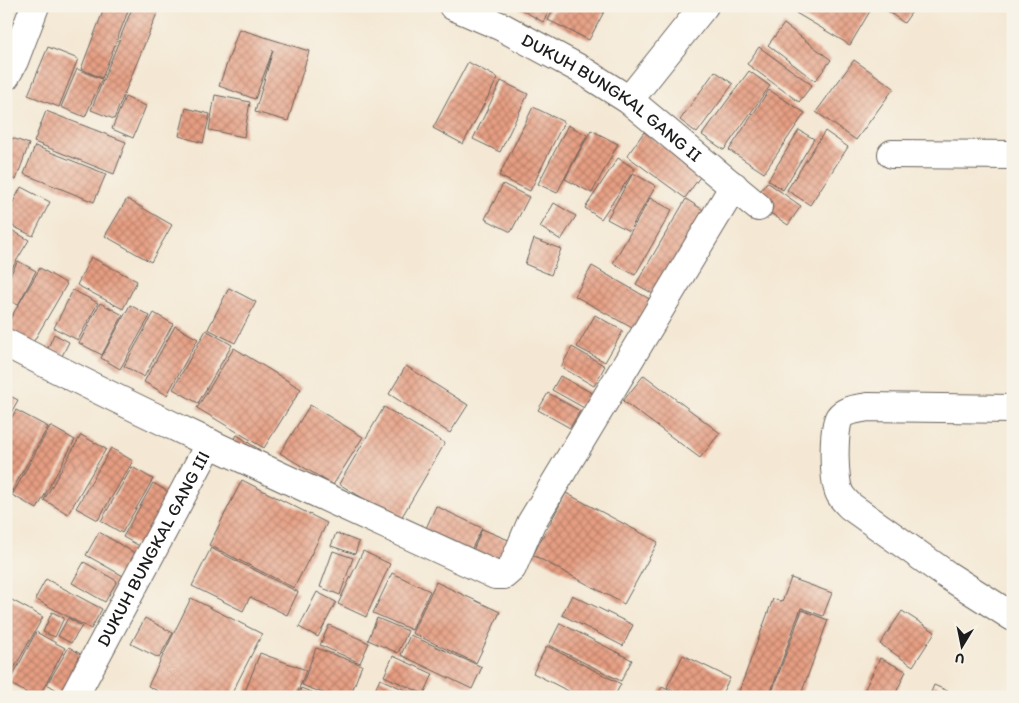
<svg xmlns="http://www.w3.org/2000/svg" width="1019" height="703" viewBox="0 0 1019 703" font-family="Itim,sans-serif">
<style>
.building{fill:url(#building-cross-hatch)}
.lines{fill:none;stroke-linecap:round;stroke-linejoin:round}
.minor-casing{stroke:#68635c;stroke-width:30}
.minor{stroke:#fff;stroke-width:28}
.labels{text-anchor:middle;stroke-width:4.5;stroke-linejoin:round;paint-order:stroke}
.street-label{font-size:18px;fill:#1c1c1c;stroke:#f7f3e8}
</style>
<defs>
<pattern id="building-cross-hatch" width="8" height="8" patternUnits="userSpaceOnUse" patternTransform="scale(1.25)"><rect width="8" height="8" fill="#e69e82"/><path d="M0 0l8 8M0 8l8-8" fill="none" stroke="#ba806a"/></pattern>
</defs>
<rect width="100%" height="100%" fill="#f7f3e8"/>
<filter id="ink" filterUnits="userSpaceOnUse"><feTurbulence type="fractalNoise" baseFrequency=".02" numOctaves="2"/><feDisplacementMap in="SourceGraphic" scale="10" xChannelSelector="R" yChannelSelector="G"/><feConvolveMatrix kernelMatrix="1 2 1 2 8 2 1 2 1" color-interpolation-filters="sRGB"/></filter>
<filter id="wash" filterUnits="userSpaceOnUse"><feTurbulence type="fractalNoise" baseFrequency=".0096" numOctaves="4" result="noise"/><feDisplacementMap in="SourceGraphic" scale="20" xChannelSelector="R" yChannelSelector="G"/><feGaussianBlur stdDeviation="1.12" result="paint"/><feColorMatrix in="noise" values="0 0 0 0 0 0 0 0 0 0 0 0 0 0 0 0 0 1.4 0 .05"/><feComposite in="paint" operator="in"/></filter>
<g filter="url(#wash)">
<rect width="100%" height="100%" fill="#f4e8d4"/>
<g id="blocks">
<g class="building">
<polygon points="105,6 130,6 102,78 81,69"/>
<polygon points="133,6 160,6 114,119 91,110"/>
<polygon points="515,6 552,6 543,22"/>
<polygon points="555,6 607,6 589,40 548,20"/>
<polygon points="800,6 873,6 850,45 796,13"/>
<polygon points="881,6 916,6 904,23"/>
<polygon points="784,24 831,60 815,81 768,45"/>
<polygon points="239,29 309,51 288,121 255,112 273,50 255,99 219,86"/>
<polygon points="48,47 78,59 59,107 28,95"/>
<polygon points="759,47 812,85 799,102 747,64"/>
<polygon points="854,60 894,88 856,140 816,112"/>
<polygon points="468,62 498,78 463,144 433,128"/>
<polygon points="77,69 102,79 85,117 61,107"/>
<polygon points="715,71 733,84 697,133 680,120"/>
<polygon points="749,71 770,86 724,150 702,135"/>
<polygon points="501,81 528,94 500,152 473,139"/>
<polygon points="769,90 805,113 764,173 729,150"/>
<polygon points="215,95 250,102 244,137 209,130"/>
<polygon points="125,97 146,106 133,138 112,129"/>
<polygon points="533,107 564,122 530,191 499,176"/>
<polygon points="186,108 210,114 203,143 179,136"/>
<polygon points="46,111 126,142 114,174 34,142"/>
<polygon points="568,125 587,135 557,193 538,184"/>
<polygon points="591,130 618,144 592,193 565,179"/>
<polygon points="799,130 814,139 783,190 768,180"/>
<polygon points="825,131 848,147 810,205 787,190"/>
<polygon points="644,132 702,174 685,198 627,156"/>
<polygon points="12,138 29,144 16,180 6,176 6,153"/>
<polygon points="35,146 106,174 94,202 24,174"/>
<polygon points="618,158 635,169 601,219 585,208"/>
<polygon points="633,173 656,186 629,231 607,219"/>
<polygon points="767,182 801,206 788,225 753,201"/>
<polygon points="503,184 529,197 511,232 485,219"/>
<polygon points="21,187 50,202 33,236 6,223 6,216"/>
<polygon points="650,198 672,210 635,275 613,263"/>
<polygon points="127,199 172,225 151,262 105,236"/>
<polygon points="686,199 711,215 662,299 636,284"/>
<polygon points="554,203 576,216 561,240 540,227"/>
<polygon points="6,227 29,240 6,278"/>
<polygon points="534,239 561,249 551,275 525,264"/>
<polygon points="91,257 137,281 123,309 77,285"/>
<polygon points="18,261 36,271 18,305 6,299 6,282"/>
<polygon points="592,266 658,304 641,333 575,296"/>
<polygon points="40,268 67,284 28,351 6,338 6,326"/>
<polygon points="229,288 256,302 235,343 208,329"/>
<polygon points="73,290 98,303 78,340 54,328"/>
<polygon points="100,303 123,315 102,355 79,343"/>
<polygon points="130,305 150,316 120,369 101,358"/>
<polygon points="154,313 173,324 144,377 124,366"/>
<polygon points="595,315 623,331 605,362 577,347"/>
<polygon points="175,326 198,339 167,395 144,382"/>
<polygon points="206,330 232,345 198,403 173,389"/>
<polygon points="54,334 69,342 58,364 44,357"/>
<polygon points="572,347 605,366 594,386 561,367"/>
<polygon points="234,348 301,389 264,448 197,408"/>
<polygon points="406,366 468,405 450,433 389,394"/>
<polygon points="644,375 720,433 700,458 623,401"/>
<polygon points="560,376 594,394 586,409 552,390"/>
<polygon points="548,393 580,411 570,428 538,410"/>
<polygon points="6,394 18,400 6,422"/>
<polygon points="310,405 363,437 333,485 280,453"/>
<polygon points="384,407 445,443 400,520 339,484"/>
<polygon points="16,410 48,427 10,494 6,492 6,427"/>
<polygon points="50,426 75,440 37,509 12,495"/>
<polygon points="81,435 106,449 68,514 44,500"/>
<polygon points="237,435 260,450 253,461 230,446"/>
<polygon points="111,448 133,461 98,520 76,508"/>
<polygon points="132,467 153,479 122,533 101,521"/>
<polygon points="242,480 327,523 294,588 209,545"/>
<polygon points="153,483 177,497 147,550 123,537"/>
<polygon points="566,493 658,542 624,604 533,555"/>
<polygon points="436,506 482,528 468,556 423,535"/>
<polygon points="482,529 511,541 500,568 471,555"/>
<polygon points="99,532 145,559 132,581 86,555"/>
<polygon points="336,533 359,542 355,554 331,546"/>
<polygon points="211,548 298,592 287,615 250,597 243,611 192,586"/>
<polygon points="333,551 353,558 340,595 320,587"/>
<polygon points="363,551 390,564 366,617 338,604"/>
<polygon points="84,562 117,581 105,602 72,583"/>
<polygon points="392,573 430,591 412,630 373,613"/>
<polygon points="791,578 832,593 823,616 801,608 769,697 737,697 773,599 782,602"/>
<polygon points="46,579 102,609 91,629 35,599"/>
<polygon points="436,582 500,612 476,663 412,633"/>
<polygon points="317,592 336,602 318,637 299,627"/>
<polygon points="572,595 633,625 623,646 562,615"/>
<polygon points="191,598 262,634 230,697 169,697 148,686"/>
<polygon points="10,599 43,617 11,674 6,672 6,606"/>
<polygon points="802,610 828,620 800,697 770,697"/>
<polygon points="902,611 935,632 913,666 880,644"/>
<polygon points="52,612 64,618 55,637 43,632"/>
<polygon points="68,618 82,626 71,643 58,636"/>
<polygon points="145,618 173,633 159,658 131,644"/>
<polygon points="377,618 408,631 398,653 368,640"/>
<polygon points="560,623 632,660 621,681 549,645"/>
<polygon points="329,625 369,643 360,663 320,645"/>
<polygon points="36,632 65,648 39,697 34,697 9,683"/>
<polygon points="410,635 482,667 472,689 401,655"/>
<polygon points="547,646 621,684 614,697 580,697 533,673"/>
<polygon points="69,647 92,661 68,697 47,684"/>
<polygon points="316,648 362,665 350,697 333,697 302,685"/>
<polygon points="260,653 306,670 296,697 243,697"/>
<polygon points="683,655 730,678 720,697 687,697 667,687"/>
<polygon points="393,656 433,674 424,694 384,676"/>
<polygon points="880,658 906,671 894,697 861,697"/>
<polygon points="380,679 421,697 372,697"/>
<polygon points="934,685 961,697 929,697"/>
<polygon points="662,687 683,697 657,697"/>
<polygon points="301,688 324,697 298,697"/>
</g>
</g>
</g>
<g filter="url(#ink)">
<use href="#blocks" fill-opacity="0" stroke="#68635c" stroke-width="1"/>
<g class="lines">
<defs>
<g id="minor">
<path id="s1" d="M453,6L502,27L580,69L629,100L758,207"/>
<polyline points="6,76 14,61 35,6"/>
<polyline points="629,100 704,6"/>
<polyline points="892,154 1013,155"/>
<path d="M6,343C166,426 331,499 495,575H504L512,568L531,523L734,186"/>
<path d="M1013,409L868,407C859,409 845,409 839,418C833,430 833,482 840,494C842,498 846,502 850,506L947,575L1013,617"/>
<path id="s2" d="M74,697L210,443"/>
</g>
</defs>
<use href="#minor" class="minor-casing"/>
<use href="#minor" class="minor"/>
</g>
</g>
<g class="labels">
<g class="street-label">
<text dy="6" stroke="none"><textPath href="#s1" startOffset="184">DUKUH BUNGKAL GANG II</textPath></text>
<text dy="6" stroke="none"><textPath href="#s2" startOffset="168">DUKUH BUNGKAL GANG III</textPath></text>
</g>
</g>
<rect width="1019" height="703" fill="none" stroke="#f7f3e8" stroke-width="25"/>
<g transform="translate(962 646) rotate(190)" stroke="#f7f3e8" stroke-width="4" paint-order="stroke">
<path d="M0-4L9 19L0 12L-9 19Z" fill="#1c1c1c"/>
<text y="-8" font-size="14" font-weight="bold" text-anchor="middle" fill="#1c1c1c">U</text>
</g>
</svg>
